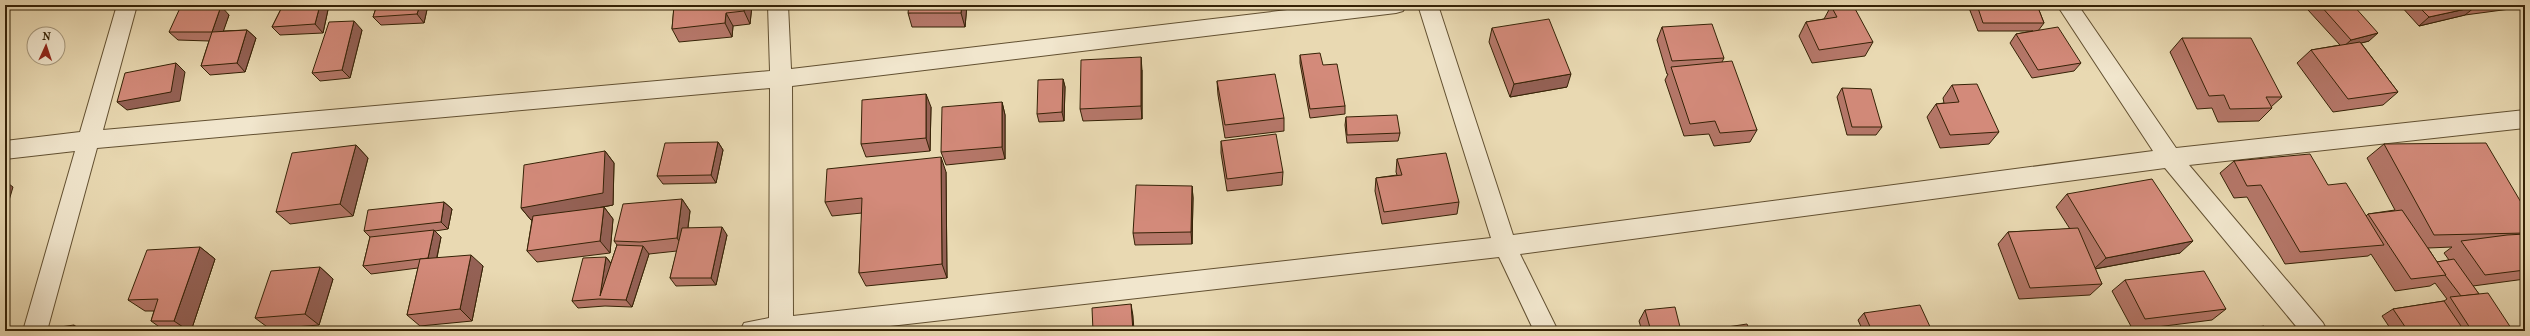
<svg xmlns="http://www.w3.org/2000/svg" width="2530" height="336" viewBox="0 0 2530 336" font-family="'IM FELL French Canon',serif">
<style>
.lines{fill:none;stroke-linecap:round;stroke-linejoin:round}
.street-casing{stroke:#625031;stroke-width:2}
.street{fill:#f1e6cd;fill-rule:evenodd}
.wall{fill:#b57769;stroke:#352206;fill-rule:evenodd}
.shaded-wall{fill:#946155;stroke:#352206}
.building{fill:#d38a7a;stroke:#352206}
</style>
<rect width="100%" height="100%" fill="#e9d9b2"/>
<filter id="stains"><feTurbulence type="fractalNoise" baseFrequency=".005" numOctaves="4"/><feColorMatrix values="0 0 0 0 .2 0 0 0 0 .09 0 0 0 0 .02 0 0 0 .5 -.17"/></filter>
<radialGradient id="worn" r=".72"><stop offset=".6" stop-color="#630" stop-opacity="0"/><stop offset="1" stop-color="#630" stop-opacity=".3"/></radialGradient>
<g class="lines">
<defs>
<polygon id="street" points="117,5 137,5 103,130 770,71 768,5 788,5 791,69 1330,5 1406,5 1403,11 1396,13 792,86 793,316 1491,238 1418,5 1438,5 1513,235 2153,151 2057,5 2078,5 2176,148 2525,110 2525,128 2189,165 2323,323 2327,331 2300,331 2165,168 1520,254 1558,331 1534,331 1499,257 846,331 740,331 744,323 769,318 770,88 97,148 47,331 23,331 75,151 5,159 5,141 80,132"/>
</defs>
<use href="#street" class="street-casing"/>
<use href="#street" class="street"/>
</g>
<g class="wall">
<polygon points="283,5 329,5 323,33 280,35 272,27"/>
<polygon points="377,5 428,5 424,23 381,25 373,17"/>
<polygon points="666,5 752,5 750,24 733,26 732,37 679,42 672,29 674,7 668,8"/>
<polygon points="967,5 965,27 912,27 908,13"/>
<polygon points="1971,5 2037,5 2044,23 2038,31 2081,63 2074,71 2032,78 2010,43 2016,34 2033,31 1978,31 1969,8"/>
<polygon points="2172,5 2201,5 2175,9"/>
<polygon points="2313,5 2353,5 2369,41 2361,43 2398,92 2383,105 2333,112 2297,63 2311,50 2340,45 2308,10"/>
<polygon points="2400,5 2525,5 2525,7 2465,15 2419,26"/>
<polygon points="1831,6 1873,42 1865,56 1812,63 1799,36 1806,22 1824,19"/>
<polygon points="229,15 223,31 247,30 256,38 245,72 210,75 201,66 209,41 178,40 169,32"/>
<polygon points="1662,27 1724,58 1722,62 1757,130 1750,142 1714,146 1709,134 1684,136 1665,80 1668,74 1667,74 1657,40"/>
<polygon points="1492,28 1567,87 1510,97 1489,42"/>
<polygon points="362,30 350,78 320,81 312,73"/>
<polygon points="2182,38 2282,97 2271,107 2272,108 2259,121 2218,122 2212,108 2197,109 2170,52"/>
<polygon points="1300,55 1323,65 1345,106 1345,114 1310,118 1300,63"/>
<polygon points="1142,70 1142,119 1083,121 1080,109"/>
<polygon points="1063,79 1065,87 1064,121 1039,122 1037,114"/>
<polygon points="1217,81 1284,118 1284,131 1225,138 1218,95"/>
<polygon points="1952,85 1999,132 1989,144 1940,148 1927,117 1936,104 1944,103 1943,98"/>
<polygon points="1842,88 1882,127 1876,135 1847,135 1837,97"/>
<polygon points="1002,102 1005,115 1005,159 946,165 941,152"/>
<polygon points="931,107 930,151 866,157 861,144"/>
<polygon points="1346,117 1400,133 1398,141 1347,143 1345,125"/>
<polygon points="1221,141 1283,172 1282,185 1227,191 1221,153"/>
<polygon points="718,142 723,150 716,183 663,184 657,176"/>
<path d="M2384,144L2525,209V279L2473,286L2479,294L2513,331H2392L2382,316L2393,309L2444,301L2447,299L2435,283L2430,286L2395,291L2371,254L2368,256L2285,264L2247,197L2234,198L2220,173L2234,161L2328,185L2366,216L2368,214L2395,210L2367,158ZM2452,247L2444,253L2449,260L2437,262L2428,248Z"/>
<polygon points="356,145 368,158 353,216 290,224 276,212"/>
<polygon points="605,151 614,163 613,205 598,208 604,207 613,219 610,253 537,262 527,251 532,220 531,220 521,208"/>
<polygon points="1397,159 1459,202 1457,214 1382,224 1375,191 1376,178 1397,175 1396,172"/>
<polygon points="946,172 947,278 866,286 859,273 862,213 832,216 825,202"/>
<polygon points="1192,186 1193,198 1192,244 1135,245 1133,233"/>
<polygon points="2067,194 2180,253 2095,269 2102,284 2090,295 2019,299 1998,244 2008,232 2070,229 2056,207"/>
<polygon points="682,199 690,211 688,228 727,235 716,285 676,286 670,278 677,251 649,254 632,307 605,306 578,308 572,301 606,257 611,263 617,245 614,241"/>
<polygon points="444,202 452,209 448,229 435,231 441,237 437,258 483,266 472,321 420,326 407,315 418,268 371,274 363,266 370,237 364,231"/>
<polygon points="200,247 215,259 191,331 165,331 151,321 154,311 145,311 128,300"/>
<polygon points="320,267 333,279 319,325 270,329 255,318"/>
<polygon points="2125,280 2226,309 2212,320 2133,330 2112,291"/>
<polygon points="1645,310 1681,331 1642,331 1639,321"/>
<polygon points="1864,313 1932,331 1863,331 1858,320"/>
</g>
<g class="shaded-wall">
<polygon points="320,5 329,5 323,33 315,24"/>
<polygon points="420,5 428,5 424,23 417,14"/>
<polygon points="744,5 752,5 750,24 744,11"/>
<polygon points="962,5 967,5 965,27 961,13"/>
<polygon points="221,6 229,15 220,41 212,32"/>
<polygon points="2475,7 2465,15 2419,26 2429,17"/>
<polygon points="726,13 733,26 732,37 725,23"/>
<polygon points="5,21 8,23 5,33"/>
<polygon points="354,21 362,30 350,78 342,70"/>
<polygon points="247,30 256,38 245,72 237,63"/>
<polygon points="2378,33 2369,41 2342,48 2351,40"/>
<polygon points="1141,57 1142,70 1142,119 1141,106"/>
<polygon points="176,63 185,72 180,101 127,110 117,102"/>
<polygon points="1571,74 1567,87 1510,97 1514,84"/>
<polygon points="1063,79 1065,87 1064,121 1062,112"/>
<polygon points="926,94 931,107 930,151 926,138"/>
<polygon points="1002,102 1005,115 1005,159 1002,147"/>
<polygon points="718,142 723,150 716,183 711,175"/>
<polygon points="356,145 368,158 353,216 340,204"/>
<polygon points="605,151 614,163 613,205 531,220 521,208"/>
<polygon points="941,157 946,172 947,278 942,264"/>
<polygon points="5,181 13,187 5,214"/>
<polygon points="1192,186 1193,198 1192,244 1191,232"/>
<polygon points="682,199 690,211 685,250 677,238"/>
<polygon points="444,202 452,209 448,229 441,222"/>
<polygon points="604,207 613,219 610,253 600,241"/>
<polygon points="722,227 727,235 716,285 711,278"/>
<polygon points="434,230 441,237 435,266 428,258"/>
<polygon points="2193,241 2180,253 2094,269 2106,258"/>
<polygon points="643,246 649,254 632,307 626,300"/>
<polygon points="200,247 215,259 191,331 189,331 174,321"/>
<polygon points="471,255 483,266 472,321 460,309"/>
<polygon points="606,257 612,265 600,296"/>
<polygon points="320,267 333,279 319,325 305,314"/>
<polygon points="1131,304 1133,316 1134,331 1133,331"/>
<polygon points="74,325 82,331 72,331"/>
</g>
<g class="building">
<polygon points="283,5 320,5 315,24 272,27"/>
<polygon points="377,5 420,5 417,14 373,17"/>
<polygon points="674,5 744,5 744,11 726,13 725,23 672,29"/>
<polygon points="909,5 962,5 961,13 908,13"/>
<polygon points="1839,5 1853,5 1873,42 1819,50 1806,22 1837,17 1831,6"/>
<polygon points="1977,5 2037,5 2044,23 1983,23"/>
<polygon points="2320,5 2353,5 2378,33 2351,40"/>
<polygon points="2417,5 2486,5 2475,7 2429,17"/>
<polygon points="221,6 212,32 169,32 180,8"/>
<polygon points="1549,19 1571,74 1514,84 1492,28"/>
<polygon points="354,21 342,70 312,73 329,22"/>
<polygon points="1712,24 1724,58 1672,61 1662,27"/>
<polygon points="2058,27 2081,63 2038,70 2016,34"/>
<polygon points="247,30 237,63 201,66 212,32"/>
<polygon points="2182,38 2251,38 2282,97 2266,97 2272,108 2230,109 2224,95 2209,96"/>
<polygon points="2360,42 2398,92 2348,99 2311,50"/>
<polygon points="1320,53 1323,65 1337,64 1345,106 1310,109 1300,55"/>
<polygon points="1141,57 1141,106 1080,109 1081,60"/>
<polygon points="1732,61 1757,130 1720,133 1715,121 1690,124 1671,67"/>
<polygon points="176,63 171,92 117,102 125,73"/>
<polygon points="1275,74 1284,118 1225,125 1217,81"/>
<polygon points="1063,79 1062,112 1037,114 1038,80"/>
<polygon points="1977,84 1999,132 1950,135 1936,104 1959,102 1952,85"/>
<polygon points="1842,88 1871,89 1882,127 1852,127"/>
<polygon points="926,94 926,138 861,144 862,100"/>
<polygon points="1002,102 1002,147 941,152 942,107"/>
<polygon points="1397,115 1400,133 1347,135 1346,117"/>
<polygon points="1276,134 1283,172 1227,179 1221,141"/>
<polygon points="718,142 711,175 657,176 665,143"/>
<polygon points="2486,143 2525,209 2525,233 2434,235 2384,144"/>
<polygon points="356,145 340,204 276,212 292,153"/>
<polygon points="605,151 603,193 521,208 524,165"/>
<polygon points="1446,153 1459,202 1384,212 1376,178 1402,175 1397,159"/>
<polygon points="2310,154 2328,185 2346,183 2384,245 2300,252 2261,185 2247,186 2234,161"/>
<polygon points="941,157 942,264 859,273 862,198 825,202 827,169"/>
<polygon points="2152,179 2193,241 2106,258 2067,194"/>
<polygon points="1136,185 1192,186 1191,232 1133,233"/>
<polygon points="682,199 677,238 640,242 614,241 623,204"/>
<polygon points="444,202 441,222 364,231 368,210"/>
<polygon points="604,207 600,241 527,251 533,216"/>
<polygon points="2402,210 2446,275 2411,279 2368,214"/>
<polygon points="722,227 711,278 670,278 682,228"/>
<polygon points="2078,228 2102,284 2030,288 2008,232"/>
<polygon points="434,230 428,258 363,266 370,237"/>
<polygon points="2525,234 2525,270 2485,275 2461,241 2507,235"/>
<polygon points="617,245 643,246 626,300 599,299 572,301 583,258 606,257 600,296"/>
<polygon points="200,247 174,321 151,321 158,299 128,300 147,250"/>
<polygon points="471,255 460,309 407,315 420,259"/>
<polygon points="2454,259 2479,294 2461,296 2445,275 2446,275 2437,262"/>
<polygon points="320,267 305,314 255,318 271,271"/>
<polygon points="2204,271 2226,309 2145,319 2125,280"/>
<polygon points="2488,293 2513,331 2472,331 2450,297"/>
<polygon points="2444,301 2463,329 2449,331 2408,331 2393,309"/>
<polygon points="1131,304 1133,331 1093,331 1092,308"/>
<polygon points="1920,305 1932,331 1872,331 1864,313"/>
<polygon points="1675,307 1681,331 1651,331 1645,310"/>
<polygon points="1747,324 1750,331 1701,331"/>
<polygon points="74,325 72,331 33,331"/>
<polygon points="2264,326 2267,331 2235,331"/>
</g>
<rect width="2530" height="336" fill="none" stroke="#e9d9b2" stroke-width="20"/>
<rect x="6" y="6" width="2518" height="324" fill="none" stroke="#352206" stroke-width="2"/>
<rect x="10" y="10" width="2510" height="316" fill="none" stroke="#352206"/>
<g transform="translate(46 46) rotate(3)"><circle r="19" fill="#f1e6cd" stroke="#a6987d"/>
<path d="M0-3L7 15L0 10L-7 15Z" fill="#8f2418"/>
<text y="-6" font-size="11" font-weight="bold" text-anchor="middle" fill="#352206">N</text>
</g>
<rect width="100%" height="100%" filter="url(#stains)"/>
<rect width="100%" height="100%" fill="url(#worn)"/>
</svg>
